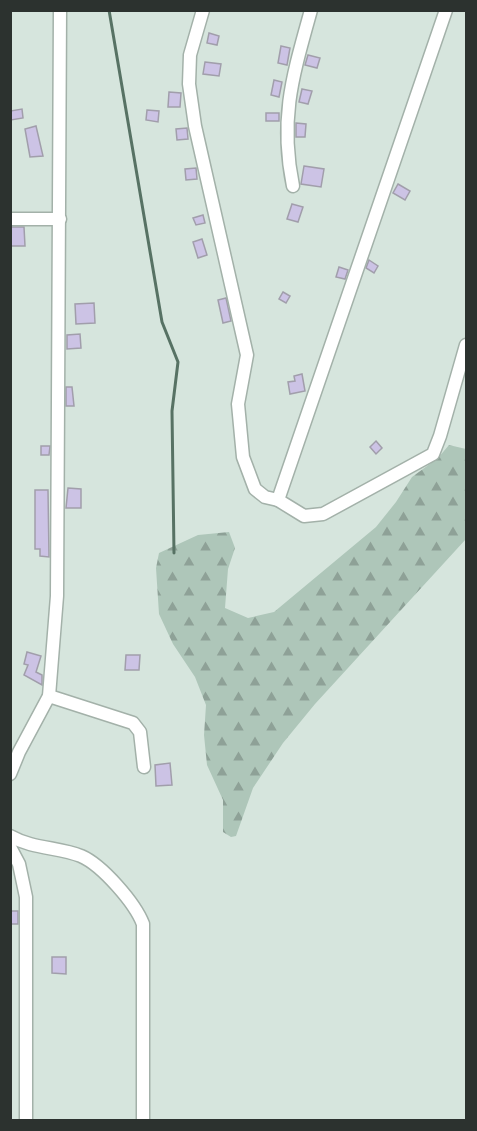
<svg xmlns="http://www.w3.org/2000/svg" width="477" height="1131" viewBox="0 0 477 1131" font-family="'Sofia Sans Condensed',sans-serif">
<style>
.forest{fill:url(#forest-firs)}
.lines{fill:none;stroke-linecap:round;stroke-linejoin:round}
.stream{stroke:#577264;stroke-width:3}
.building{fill:#ccc3e5;stroke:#a19eab;stroke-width:1.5}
.minor-casing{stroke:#a3b1a9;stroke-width:15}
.minor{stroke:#fff;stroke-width:12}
</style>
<defs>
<pattern id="forest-firs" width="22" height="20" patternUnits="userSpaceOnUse" patternTransform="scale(1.5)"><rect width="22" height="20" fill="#aec6b9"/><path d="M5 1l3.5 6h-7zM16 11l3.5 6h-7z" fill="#8ea197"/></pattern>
</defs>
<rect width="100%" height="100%" fill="#d6e5dd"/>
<polygon class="forest" points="449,445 466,449 466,539 315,704 283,743 253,788 236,836 231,837 223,832 223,800 207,765 204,735 206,705 195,677 173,644 159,614 156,568 159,553 198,535 229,532 235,548 228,569 225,608 248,618 274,612 376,527 396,502 412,477 438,458"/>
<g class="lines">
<polyline class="stream" points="109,10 162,322 178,362 172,411 174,553"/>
</g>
<g class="building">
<polygon points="209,33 219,36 217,45 207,43"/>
<polygon points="281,46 290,48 287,65 278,63"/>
<polygon points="308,55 320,58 317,68 305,65"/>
<polygon points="205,62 221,64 219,76 203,74"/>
<polygon points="274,80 282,82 279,97 271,95"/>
<polygon points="302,89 312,91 308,104 299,102"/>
<polygon points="169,92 181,93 180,107 168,107"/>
<polygon points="22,109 23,118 11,120 10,111"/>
<polygon points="147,110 159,111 158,122 146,120"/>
<rect x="266" y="113" width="13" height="8"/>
<polygon points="296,123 306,124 305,137 296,137"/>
<polygon points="36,126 43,156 30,157 25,129"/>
<polygon points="187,128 188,139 177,140 176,129"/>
<polygon points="304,166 324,169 321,187 301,184"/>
<polygon points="196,168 197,179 186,180 185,169"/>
<polygon points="398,184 410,191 405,200 393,193"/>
<polygon points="292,204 303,207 298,222 287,219"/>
<polygon points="203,215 205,223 196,225 193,218"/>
<polygon points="10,227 24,227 25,246 10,246"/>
<polygon points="202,239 207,255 198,258 193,242"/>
<polygon points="369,260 378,266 374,273 366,268"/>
<polygon points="339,267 348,270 345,279 336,277"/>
<polygon points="283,292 290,296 286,303 279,299"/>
<polygon points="226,298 231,321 223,323 218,300"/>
<polygon points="94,303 95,323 76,324 75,304"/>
<polygon points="80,334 81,348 67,349 67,335"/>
<polygon points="302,374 305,391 290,394 288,382 295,381 294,376"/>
<polygon points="66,387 72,387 74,406 66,406"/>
<polygon points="376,441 382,448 376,454 370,447"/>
<polygon points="41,446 50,446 49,455 41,455"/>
<polygon points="68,488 81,489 81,508 66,508"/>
<polygon points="35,490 48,490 49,557 40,556 40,549 35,549"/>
<polygon points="27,652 41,656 36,672 42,675 42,685 24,675 28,665 24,664"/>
<polygon points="126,655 140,655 139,670 125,670"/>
<polygon points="170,763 172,785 156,786 155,765"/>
<rect x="10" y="911" width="8" height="13"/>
<polygon points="52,957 66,957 66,974 52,973"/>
</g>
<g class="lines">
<defs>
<g id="minor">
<polyline points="203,10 190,55 189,84 195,126 247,355 238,404 243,457 255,489 265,497 278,500 446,10"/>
<path d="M293,186C279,118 293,75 311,10"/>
<polyline points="10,219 60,219"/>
<polyline points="278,500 304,516 323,514 433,454 440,436 466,345"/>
<polyline points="49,696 133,723 140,732 144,767"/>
<polyline points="10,774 19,752 49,696 57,596 60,10"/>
<path d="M10,836C33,849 58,847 81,856C102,865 135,903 143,924V1120"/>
<polyline points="10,847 19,864 26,897 26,1120"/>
</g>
</defs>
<use href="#minor" class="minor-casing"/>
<use href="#minor" class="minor"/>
</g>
<rect width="477" height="1131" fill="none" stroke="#2c322f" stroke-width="24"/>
</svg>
